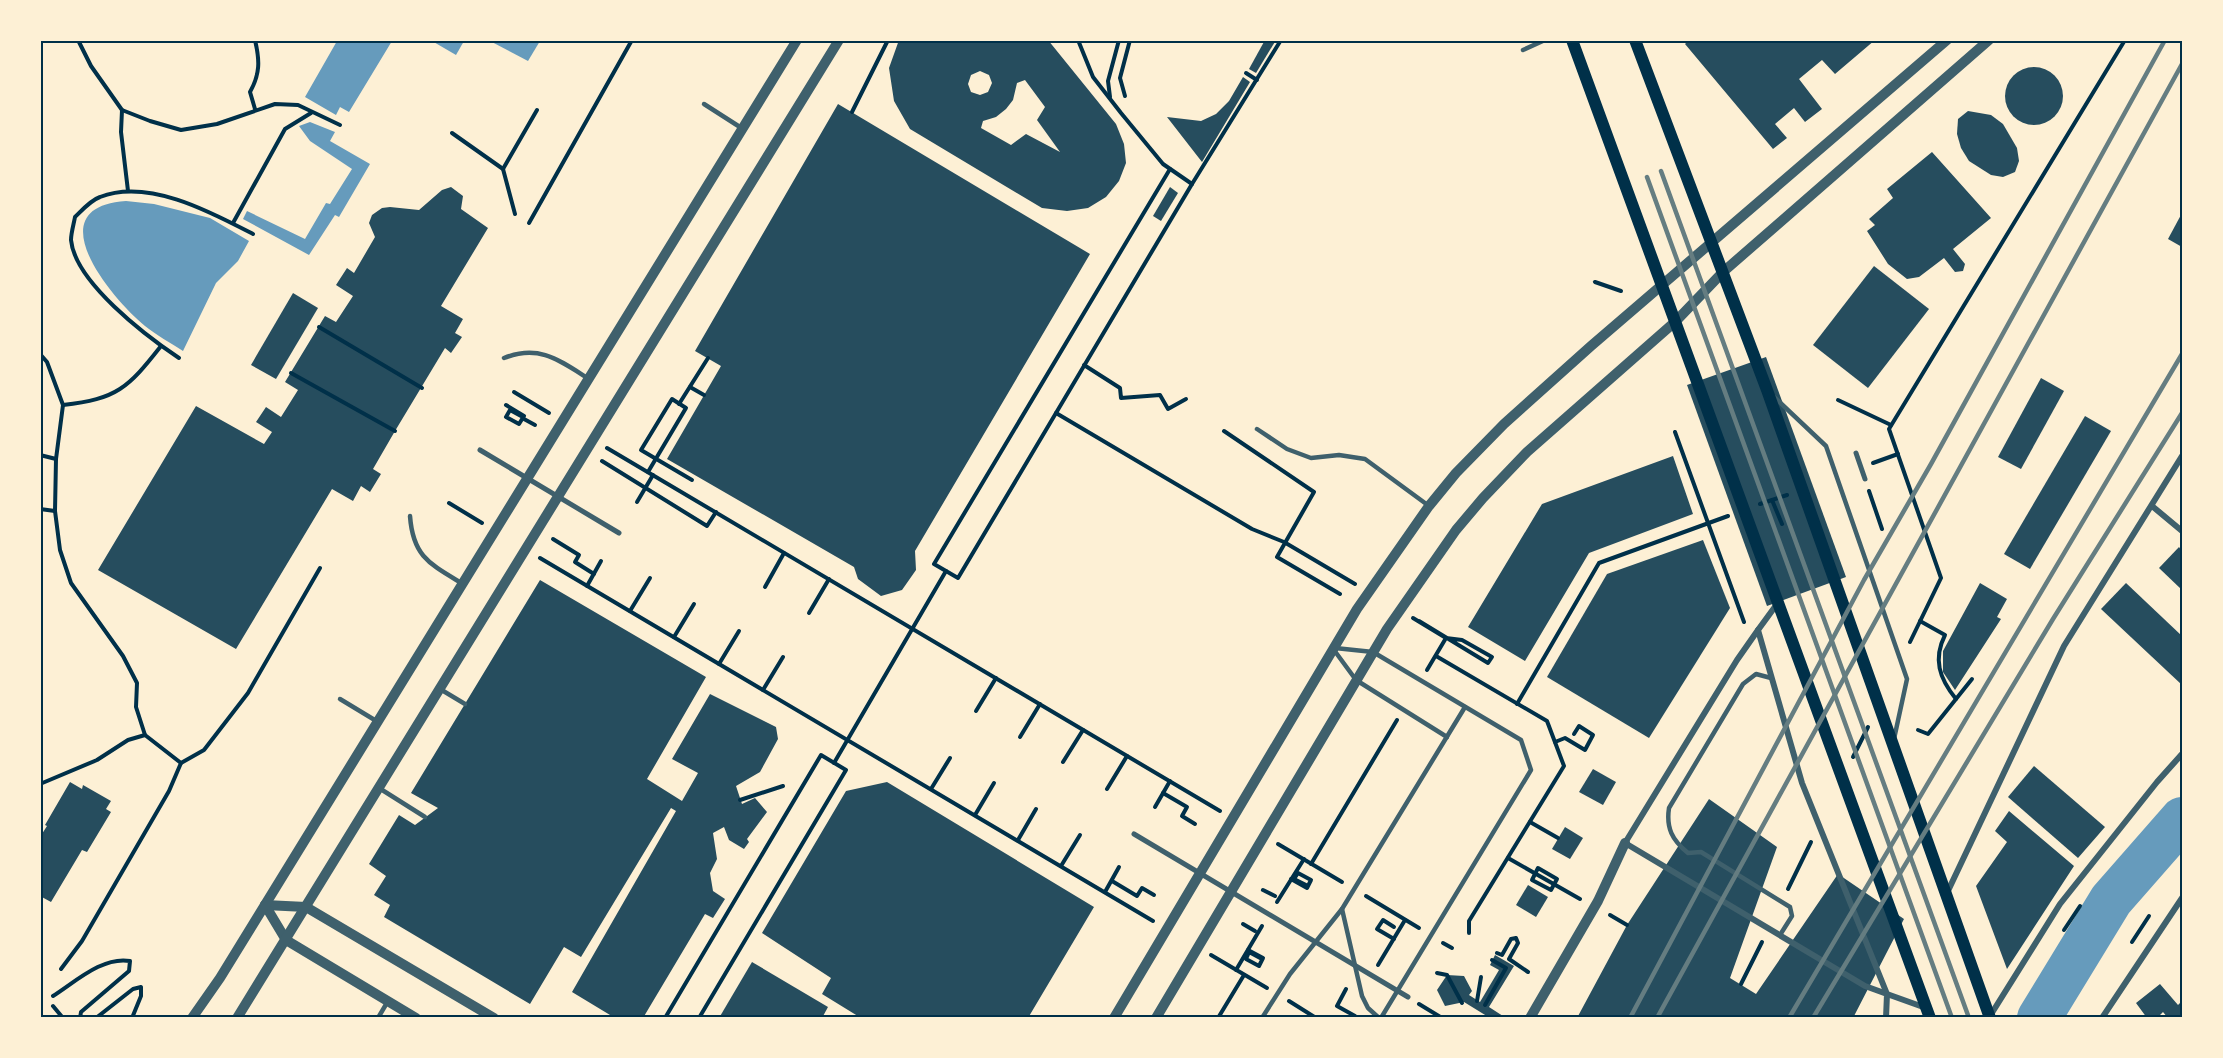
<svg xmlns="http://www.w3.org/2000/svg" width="2223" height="1058" viewBox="0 0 2223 1058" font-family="Bitter,serif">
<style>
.water{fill:#669bbc}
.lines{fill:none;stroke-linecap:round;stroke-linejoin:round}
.river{stroke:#669bbc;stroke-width:44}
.building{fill:#264d5e;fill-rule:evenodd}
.path{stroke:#003049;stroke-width:4}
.service{stroke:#3f606c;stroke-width:4.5}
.pedestrian{stroke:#3f606c;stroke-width:5}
.minor{stroke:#3f606c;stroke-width:6}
.tertiary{stroke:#3f606c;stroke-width:10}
.secondary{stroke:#003049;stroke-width:12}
.rail{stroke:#657d81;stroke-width:4.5}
.neatline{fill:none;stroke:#003049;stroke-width:2}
</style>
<rect width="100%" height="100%" fill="#fdf0d5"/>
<g class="water">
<polygon points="337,41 392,41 349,112 340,107 336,115 305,97"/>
<polygon points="432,41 464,41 456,55"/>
<polygon points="490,41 540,41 528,61"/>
<polygon points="310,122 335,132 330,141 370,164 339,217 335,215 309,255 243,219 247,211 305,239 326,203 330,204 352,169 310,141 299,126"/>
<path d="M126,201L154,204L210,218L249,241L238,261L216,283L183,351C171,343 156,335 145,326C110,297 36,207 126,201Z"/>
</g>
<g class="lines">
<polyline class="river" points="2039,1018 2111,900 2182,819"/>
</g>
<g class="building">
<path d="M899,40H1048L1116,124L1124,144L1126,163L1119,181L1106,197L1088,208L1067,211L1042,208L910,129L894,101L889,68ZM980,71L989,75L992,83L988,92L980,95L971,92L968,84L971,75ZM1025,80L1045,107L1037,120L1060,152L1026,134L1011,145L981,128L983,121L996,117L1006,109L1013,100L1017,83Z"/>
<polygon points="1265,40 1276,40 1256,73 1249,69"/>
<polygon points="1689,40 1875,40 1835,74 1822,60 1799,79 1822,109 1805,122 1794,108 1775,124 1787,138 1773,149 1685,44"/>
<circle cx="2034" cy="96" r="29"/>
<polygon points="1243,77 1250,82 1202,162 1167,117 1201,121 1216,114 1229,101"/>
<polygon points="838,104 1090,254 915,551 916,570 902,590 881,596 858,579 854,567 667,459 721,366 695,351"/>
<polygon points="1968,111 1991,115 2003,124 2017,148 2019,161 2015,172 2003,177 1991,175 1969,161 1961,148 1957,134 1958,119"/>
<polygon points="1932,152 1991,218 1953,249 1965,264 1963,271 1955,272 1944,258 1919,277 1907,279 1888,264 1867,231 1875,225 1869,219 1893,198 1887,189"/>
<polygon points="451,187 463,196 461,209 488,228 441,306 463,319 455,333 462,337 451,353 445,348 395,431 373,469 381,474 370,492 361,486 353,501 332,489 236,649 98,570 196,406 264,444 272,432 256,422 266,407 281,417 298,390 285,382 325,316 336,322 353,296 336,285 347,268 354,273 375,237 369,223 372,215 382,208 390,207 419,210 442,190"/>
<polygon points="1170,187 1178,193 1161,221 1153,216"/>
<polygon points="2182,213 2182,247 2168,239"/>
<polygon points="1874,266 1929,309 1868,388 1813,345"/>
<polygon points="293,293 318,308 276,379 251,365"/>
<polygon points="1766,357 1846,577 1767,606 1687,385"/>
<polygon points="2041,378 2064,391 2021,469 1998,457"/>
<polygon points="2085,416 2111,431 2030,569 2004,554"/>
<polygon points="1673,456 1693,514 1589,553 1525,661 1468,627 1542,504"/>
<polygon points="1703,540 1730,608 1649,738 1547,677 1607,574"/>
<polygon points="2179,547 2182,551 2182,590 2159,568"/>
<polygon points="540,580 706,677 647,779 682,801 698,773 672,759 710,694 776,727 778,739 760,772 736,786 742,804 755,798 767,812 747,839 749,842 744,849 729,840 724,827 713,833 717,859 710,873 713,891 725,899 713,918 705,914 643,1018 615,1018 572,992 676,811 671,808 581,957 564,947 530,1004 384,917 390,905 374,895 386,876 369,864 399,815 415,825 438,808 411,793"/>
<polygon points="1980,583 2007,599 1997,617 2001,619 1955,690 1943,672 1943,651"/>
<polygon points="2126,583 2182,636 2182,685 2101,609"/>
<polygon points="2034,766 2105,827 2078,858 2008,797"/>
<polygon points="1593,769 1616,782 1603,805 1579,792"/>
<polygon points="70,782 82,789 83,785 111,801 106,809 111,812 87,852 82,850 51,902 40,896 40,837 47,826 45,825"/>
<polygon points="887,782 1094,907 1028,1018 861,1018 822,994 831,978 762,933 846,791"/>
<polygon points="1709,799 1777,847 1730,978 1756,994 1838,874 1904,919 1853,1018 1577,1018 1627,925"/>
<polygon points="2009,811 2074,866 2007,969 1976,886 2007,842 1995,831"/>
<polygon points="1565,827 1583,838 1570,859 1552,849"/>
<polygon points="1528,885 1548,897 1536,917 1516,905"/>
<polygon points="1495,955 1514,966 1489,1007 1506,1018 1490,1018 1464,1002 1445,1006 1437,990 1447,975 1464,976 1472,991 1469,995 1480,1002 1499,970 1490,965"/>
<polygon points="752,962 828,1007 822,1018 719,1018"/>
<polygon points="2160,984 2178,1005 2182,1001 2182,1018 2168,1018 2163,1012 2157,1018 2147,1018 2136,1003"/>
</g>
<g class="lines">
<g class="path">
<polyline points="78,40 91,66 122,110 150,121 181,130 217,124 275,104 298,105 340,125"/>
<path d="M255,40C260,61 260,74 250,92L255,109"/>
<polyline points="1078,40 1093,77 1121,113 1163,164 1192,184 1281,40"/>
<polyline points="1246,73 1257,80"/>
<polyline points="1125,96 1120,78 1130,40"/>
<polyline points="1110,97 1108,81 1119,40"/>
<polyline points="122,110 121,132 128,191"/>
<polyline points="852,112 888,40"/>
<polyline points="452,133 503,169 515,214"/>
<polyline points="503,169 537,110"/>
<polyline points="1170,169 934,564 958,578 1192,184"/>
<polyline points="233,223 285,129 311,113"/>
<polyline points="529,223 632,40"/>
<polyline points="1595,282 1621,291"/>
<polyline points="319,327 422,388"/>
<polyline points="40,354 47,362 63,405 56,459 55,511 60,550 71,583 123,656 137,683 136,707 145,735 181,763"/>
<path d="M179,358C146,336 75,282 71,240C71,233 74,223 75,217C82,210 91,200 100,197C148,178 211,212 253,234"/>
<polyline points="1084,365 1120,388 1121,398 1160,395 1168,409 1186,399"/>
<polyline points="291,373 395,431"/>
<polyline points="690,387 704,395"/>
<polyline points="514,392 549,413"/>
<polyline points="1838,400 1891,425"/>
<polyline points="679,404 708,358"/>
<path d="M63,405C117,399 128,388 161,346"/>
<polyline points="506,405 524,416 519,424 506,417 510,410 521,416"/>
<polyline points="1056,413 1252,529 1284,542 1355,584"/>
<polyline points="524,419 535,425"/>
<polyline points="1224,431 1314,492 1277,557 1340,594"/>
<polyline points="1675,432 1744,622"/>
<polyline points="607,448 1220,811"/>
<polyline points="40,455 56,459"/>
<polyline points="602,461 707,526 716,512"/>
<polyline points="1873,463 1898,454"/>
<polyline points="648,472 686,408 672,399 641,450 692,480"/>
<polyline points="1869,491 1882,529"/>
<polyline points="1772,500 1782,524"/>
<polyline points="637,502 653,475"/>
<polyline points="449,503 482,523"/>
<polyline points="1760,504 1787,495"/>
<polyline points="40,509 55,511"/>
<polyline points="553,539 579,555 575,562 594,574"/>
<polyline points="540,558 1153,921"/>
<polyline points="587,586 601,561"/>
<polyline points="765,587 784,553"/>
<polyline points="630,611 650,578"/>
<polyline points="809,613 829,579"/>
<polyline points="1413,618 1446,638 1462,640 1492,657 1488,663 1419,621"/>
<path d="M1920,621L1945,635C1933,659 1939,678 1956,699"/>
<polyline points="674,637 694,604"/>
<polyline points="1910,642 1941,578 1889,429 2125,40"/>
<polyline points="1436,656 1547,721 1564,766 1469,921 1469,933"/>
<polyline points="719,664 739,631"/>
<polyline points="1427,670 1446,638"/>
<polyline points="763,690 783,657"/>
<polyline points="1517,704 1599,563 1728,516"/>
<polyline points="976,711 996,678"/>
<polyline points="1918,730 1928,734 1972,679"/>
<polyline points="1020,737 1040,704"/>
<polyline points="1555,742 1565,738 1585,750 1593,735 1579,726 1574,734"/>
<polyline points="1853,757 1868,727"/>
<polyline points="1063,762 1083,730"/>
<polyline points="834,763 946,571"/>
<polyline points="40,784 97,760 128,740 145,735"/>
<polyline points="931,789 950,758"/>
<polyline points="1107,789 1127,756"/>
<polyline points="1163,793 1187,807 1182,816 1195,824"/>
<polyline points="740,800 783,786"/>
<polyline points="1155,807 1170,781"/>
<polyline points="975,815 994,783"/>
<polyline points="1530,822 1558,838"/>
<polyline points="1018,840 1036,809"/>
<polyline points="1278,844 1342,882"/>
<polyline points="1508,858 1580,899"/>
<polyline points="1311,864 1397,720"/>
<polyline points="1061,866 1080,835"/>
<polygon points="1538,868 1557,879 1551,890 1532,880"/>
<polyline points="1291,879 1307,888 1311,880 1298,873 1294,879 1306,885"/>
<polyline points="1112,881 1137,896 1142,888 1154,895"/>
<polyline points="1788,889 1811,842"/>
<polyline points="1263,890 1275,896"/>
<polyline points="1105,892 1119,867"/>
<polyline points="1366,896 1419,928"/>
<polyline points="1277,902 1304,859"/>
<polyline points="1610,915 1627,925"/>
<polyline points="1243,924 1255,931"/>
<polyline points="2064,930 2080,906"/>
<polyline points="1394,939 1377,929 1383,920 1394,927"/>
<polyline points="2132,942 2149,916"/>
<polyline points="1443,943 1452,948"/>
<polyline points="1248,950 1263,958 1259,966 1246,959 1249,952 1262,959"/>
<polyline points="1497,953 1502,955 1511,939 1516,938 1518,943 1509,959 1528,972"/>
<polyline points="1211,955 1267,988"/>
<polyline points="1378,965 1405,920"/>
<polyline points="61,969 82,941 169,791 181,763 204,750 248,693 320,568"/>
<polyline points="1236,970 1262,926"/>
<polyline points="1437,973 1447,975 1462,1003"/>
<polyline points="1741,984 1762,942"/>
<polyline points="1346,989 1337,1006 1355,1016"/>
<path d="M53,996C75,982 103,956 130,961L129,971L81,1012L80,1018"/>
<polyline points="1289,1001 1316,1018"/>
<polyline points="1477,1001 1481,977"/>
<polyline points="1419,1004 1442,1018"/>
<polyline points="1485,1005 1506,968 1492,960"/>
<polyline points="53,1006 63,1018"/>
<polyline points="96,1018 133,989 141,987 141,996 132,1018"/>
<polyline points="665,1018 821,755 846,770 699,1018"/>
<polyline points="1218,1018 1244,975"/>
</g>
<g class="service">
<polyline points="1523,50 1545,40"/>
<polyline points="704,104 743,129"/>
<path d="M504,358C539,344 559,360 589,379"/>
<polyline points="1773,396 1826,446 1907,679 1894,739"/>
<polyline points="1257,429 1287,449 1311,458 1339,455 1365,459 1429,506"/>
<path d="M410,516C413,557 430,564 463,584"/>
<polyline points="1335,648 1373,652 1521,740 1531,770 1381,1018"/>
<polyline points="1334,650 1356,680 1447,737"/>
<path d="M1771,678L1756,674L1743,684L1669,808C1666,828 1672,840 1688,853L1701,852L1790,907L1792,916L1780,935"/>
<polyline points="440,689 465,704"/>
<polyline points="340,699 378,722"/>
<polyline points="379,788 425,817"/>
<polyline points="1342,909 1362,996 1368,1008 1379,1018"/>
<polyline points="378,1018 388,1001"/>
<polyline points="1262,1018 1290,974 1342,909 1465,707"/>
</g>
<g class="pedestrian">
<polyline points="480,450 619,533"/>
<polyline points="1856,453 1865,479"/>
<polyline points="1134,834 1408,997"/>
</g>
<g class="minor">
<polyline points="2152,506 2182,531"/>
<polyline points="1777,604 1758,630 1802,783 1887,994 1926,1008"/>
<polyline points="1758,630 1737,660 1625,843 1865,986 1887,994 1886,1018"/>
<polyline points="1947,893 2064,646 2182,456"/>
<polyline points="1990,1016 2060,904 2157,782 2182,754"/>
<polyline points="2102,1018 2182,898"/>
</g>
<g class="tertiary">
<polyline points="265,905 306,907 494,1018"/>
<polyline points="265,905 286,940 416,1018"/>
<polyline points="192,1018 220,978 797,40"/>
<polyline points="237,1018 839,40"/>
<polyline points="1114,1018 1357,609 1429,506 1456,473 1504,424 1591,346 1947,40"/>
<polyline points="1156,1018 1387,629 1456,530 1483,498 1527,452 1676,321 1723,272 1989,40"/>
<polyline points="1530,1018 1598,901 1625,843"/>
</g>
<g class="secondary">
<polyline points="1572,40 1930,1018"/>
<polyline points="1635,40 1767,390 1990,1018"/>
</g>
<g class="rail">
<polyline points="1661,171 1969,1018"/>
<polyline points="1647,177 1952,1018"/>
<polyline points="1630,1018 1864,580 1931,464 2165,40"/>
<polyline points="1657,1018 2182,64"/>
<polyline points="1789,1018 2182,354"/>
<polyline points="1813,1018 2053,619 2182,413"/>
</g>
</g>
<rect width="2223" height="1058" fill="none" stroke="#fdf0d5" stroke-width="84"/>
<rect x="42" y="42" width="2139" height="974" class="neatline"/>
</svg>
